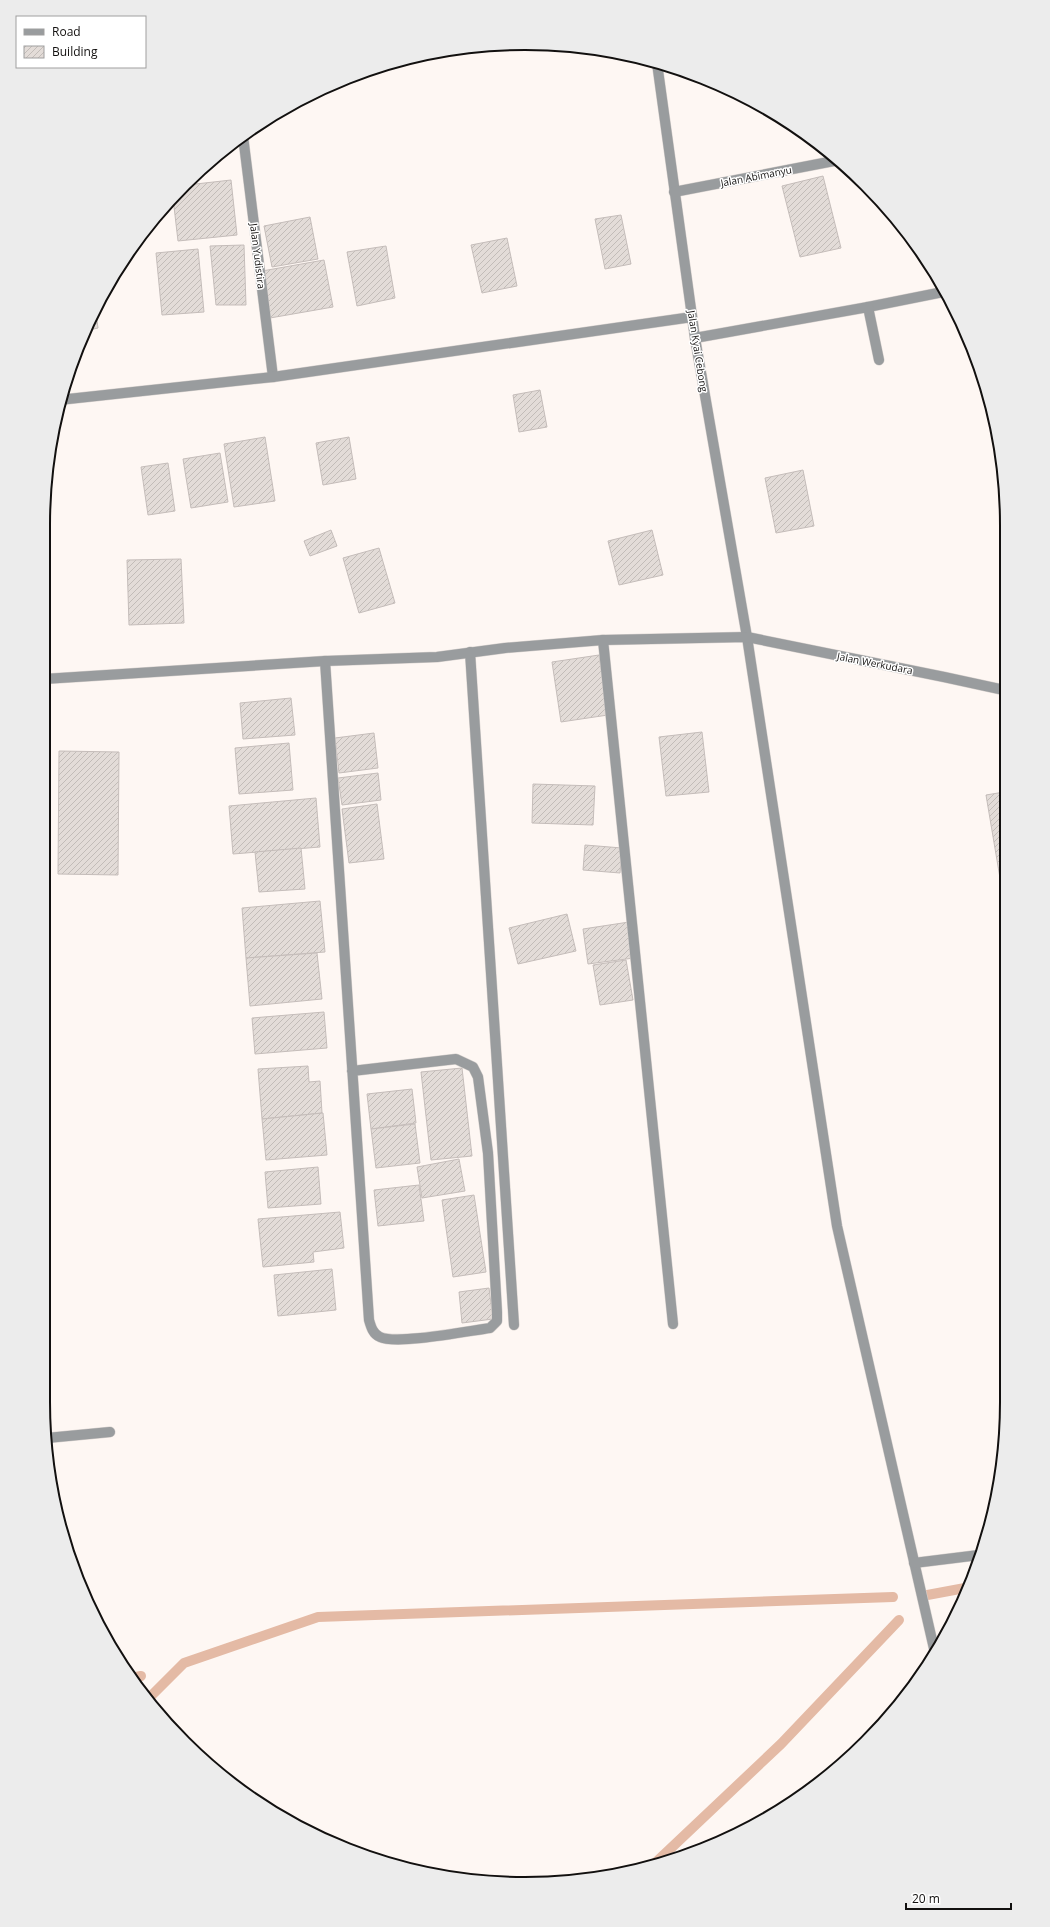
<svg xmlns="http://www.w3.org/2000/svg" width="1050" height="1927" viewBox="0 0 1050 1927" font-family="'Open Sans',sans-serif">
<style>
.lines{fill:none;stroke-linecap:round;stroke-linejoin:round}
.stream{stroke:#e4baa5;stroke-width:10}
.building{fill:url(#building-hatch);stroke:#c5bdba}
.service-casing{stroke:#d8d2cf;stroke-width:11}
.minor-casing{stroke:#d8d2cf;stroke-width:11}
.service{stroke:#999c9e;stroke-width:10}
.minor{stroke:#999c9e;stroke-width:10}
.labels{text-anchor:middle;stroke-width:3;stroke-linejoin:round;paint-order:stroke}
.street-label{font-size:10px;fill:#12100f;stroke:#fff}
.rim{fill:none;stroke:#12100f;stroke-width:2}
</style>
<defs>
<pattern id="building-hatch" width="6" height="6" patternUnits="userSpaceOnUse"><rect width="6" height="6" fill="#e3dcd8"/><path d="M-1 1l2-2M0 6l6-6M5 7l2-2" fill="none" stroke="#c2bcb8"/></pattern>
</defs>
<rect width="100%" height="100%" fill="#fef7f3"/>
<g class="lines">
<g class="stream">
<polyline points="922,1596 965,1588"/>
<polyline points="131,1678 141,1676"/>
<polyline points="147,1700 184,1663 318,1617 893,1597"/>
<polyline points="651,1867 781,1744 899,1620"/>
</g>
</g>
<g class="building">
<polygon points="823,176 841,248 800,257 782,186"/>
<polygon points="231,180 237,235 178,241 173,198 187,185"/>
<polygon points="621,215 631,264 605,269 595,219"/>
<polygon points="310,217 318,259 272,267 264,226"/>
<polygon points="507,238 517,286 482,293 471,245"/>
<polygon points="244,245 246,305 216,305 210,246"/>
<polygon points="386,246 395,298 357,306 347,252"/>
<polygon points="198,249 204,312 162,315 156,253"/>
<polygon points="324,260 333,307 270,318 262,271"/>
<polygon points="96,313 98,328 89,330"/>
<polygon points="540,390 547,427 519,432 513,395"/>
<polygon points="265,437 275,501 234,507 224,444"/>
<polygon points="349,437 356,479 323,485 316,443"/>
<polygon points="220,453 228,502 191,508 183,459"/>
<polygon points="168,463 175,511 148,515 141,467"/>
<polygon points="803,470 814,526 776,533 765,478"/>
<polygon points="331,530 337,546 310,556 304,541"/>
<polygon points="652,530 663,575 619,585 608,541"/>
<polygon points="379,548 395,603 359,613 343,558"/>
<polygon points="181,559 184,623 129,625 127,560"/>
<polygon points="599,655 608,715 561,722 552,662"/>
<polygon points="291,698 295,735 243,739 240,703"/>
<polygon points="702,732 709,792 666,796 659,737"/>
<polygon points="374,733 378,768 339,773 335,738"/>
<polygon points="289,743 293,790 239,794 235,748"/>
<polygon points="59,751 119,752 118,875 58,874"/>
<polygon points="378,773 381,800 342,805 338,778"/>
<polygon points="533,784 595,786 593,825 532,823"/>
<polygon points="1004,792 1004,889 1002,890 986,795"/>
<polygon points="316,798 320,847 233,854 229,806"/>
<polygon points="377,804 384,859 349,863 342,809"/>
<polygon points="585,845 622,848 620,873 583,870"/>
<polygon points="301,848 305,889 259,892 255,852"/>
<polygon points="320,901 325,952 246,958 242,908"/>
<polygon points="567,914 576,951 518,964 509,928"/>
<polygon points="629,922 634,958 588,964 583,929"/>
<polygon points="317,953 322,999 250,1006 246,958"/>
<polygon points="626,960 633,1000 600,1005 593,965"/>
<polygon points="324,1012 327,1048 255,1054 252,1018"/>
<polygon points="308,1066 309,1082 320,1081 322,1113 262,1119 258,1069"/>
<polygon points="462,1068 472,1156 431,1160 421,1072"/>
<polygon points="412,1089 416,1123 371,1129 367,1094"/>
<polygon points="323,1113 327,1155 266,1160 262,1119"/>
<polygon points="415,1124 420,1163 376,1168 371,1129"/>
<polygon points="459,1159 465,1191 422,1198 417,1167"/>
<polygon points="318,1167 321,1204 268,1208 265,1172"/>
<polygon points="419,1185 424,1221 378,1226 374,1190"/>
<polygon points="474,1195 486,1272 453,1277 442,1200"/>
<polygon points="340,1212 344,1248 313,1252 314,1262 263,1267 258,1219"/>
<polygon points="332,1269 336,1310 278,1316 274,1275"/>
<polygon points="489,1288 493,1319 462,1323 459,1292"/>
</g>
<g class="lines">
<defs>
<polyline id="service" points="868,307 943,292"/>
<g id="minor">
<polyline points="657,63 695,338 747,637 837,1226 935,1653"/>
<polyline points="243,136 273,377"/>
<polyline points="674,192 839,160"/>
<polyline points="695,338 868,307 879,360"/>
<polyline points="59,400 273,377 692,317"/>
<polyline points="603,640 673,1324"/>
<polyline points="470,652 514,1325"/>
<path d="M325,661L369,1320C371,1327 373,1334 380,1337C397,1345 468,1331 490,1328L497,1321V1312L488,1153L478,1077L473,1067L456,1059L352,1071"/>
<polyline points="44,679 325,661 437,657 505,648 603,640 747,637 944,677 1004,690"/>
<polyline points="47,1438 110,1432"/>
<polyline points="914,1563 979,1555"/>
</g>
</defs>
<use href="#service" class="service-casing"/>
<use href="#minor" class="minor-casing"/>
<use href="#service" class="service"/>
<use href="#minor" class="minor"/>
</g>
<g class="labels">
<g class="street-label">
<text transform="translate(756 176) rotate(-11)" y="4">Jalan Abimanyu</text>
<text transform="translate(258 256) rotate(83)" y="4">Jalan Yudistira</text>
<text transform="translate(698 351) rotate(81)" y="4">Jalan Kyai Cebong</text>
<text transform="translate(875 663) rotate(11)" y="4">Jalan Werkudara</text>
</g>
</g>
<path d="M0 0H1050V1927H0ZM525 50H525A475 475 0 0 1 1000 525V1402A475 475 0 0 1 525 1877H525A475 475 0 0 1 50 1402V525A475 475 0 0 1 525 50Z" fill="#ececec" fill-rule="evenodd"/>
<path class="rim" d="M525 50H525A475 475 0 0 1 1000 525V1402A475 475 0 0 1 525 1877H525A475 475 0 0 1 50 1402V525A475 475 0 0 1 525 50Z"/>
<rect x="16" y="16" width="130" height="52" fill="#ffffff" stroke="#a09f9f"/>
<rect x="24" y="29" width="20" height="6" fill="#999c9e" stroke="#a09f9f"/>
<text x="52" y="36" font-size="12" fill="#12100f">Road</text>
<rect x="24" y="46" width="20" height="12" fill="url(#building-hatch)" stroke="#a09f9f"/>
<text x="52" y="56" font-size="12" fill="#12100f">Building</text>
<path d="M906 1903v6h105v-6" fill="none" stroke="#12100f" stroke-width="2"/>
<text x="912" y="1903" font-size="12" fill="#12100f" stroke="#ffffff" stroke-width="3" paint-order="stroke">20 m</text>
</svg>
